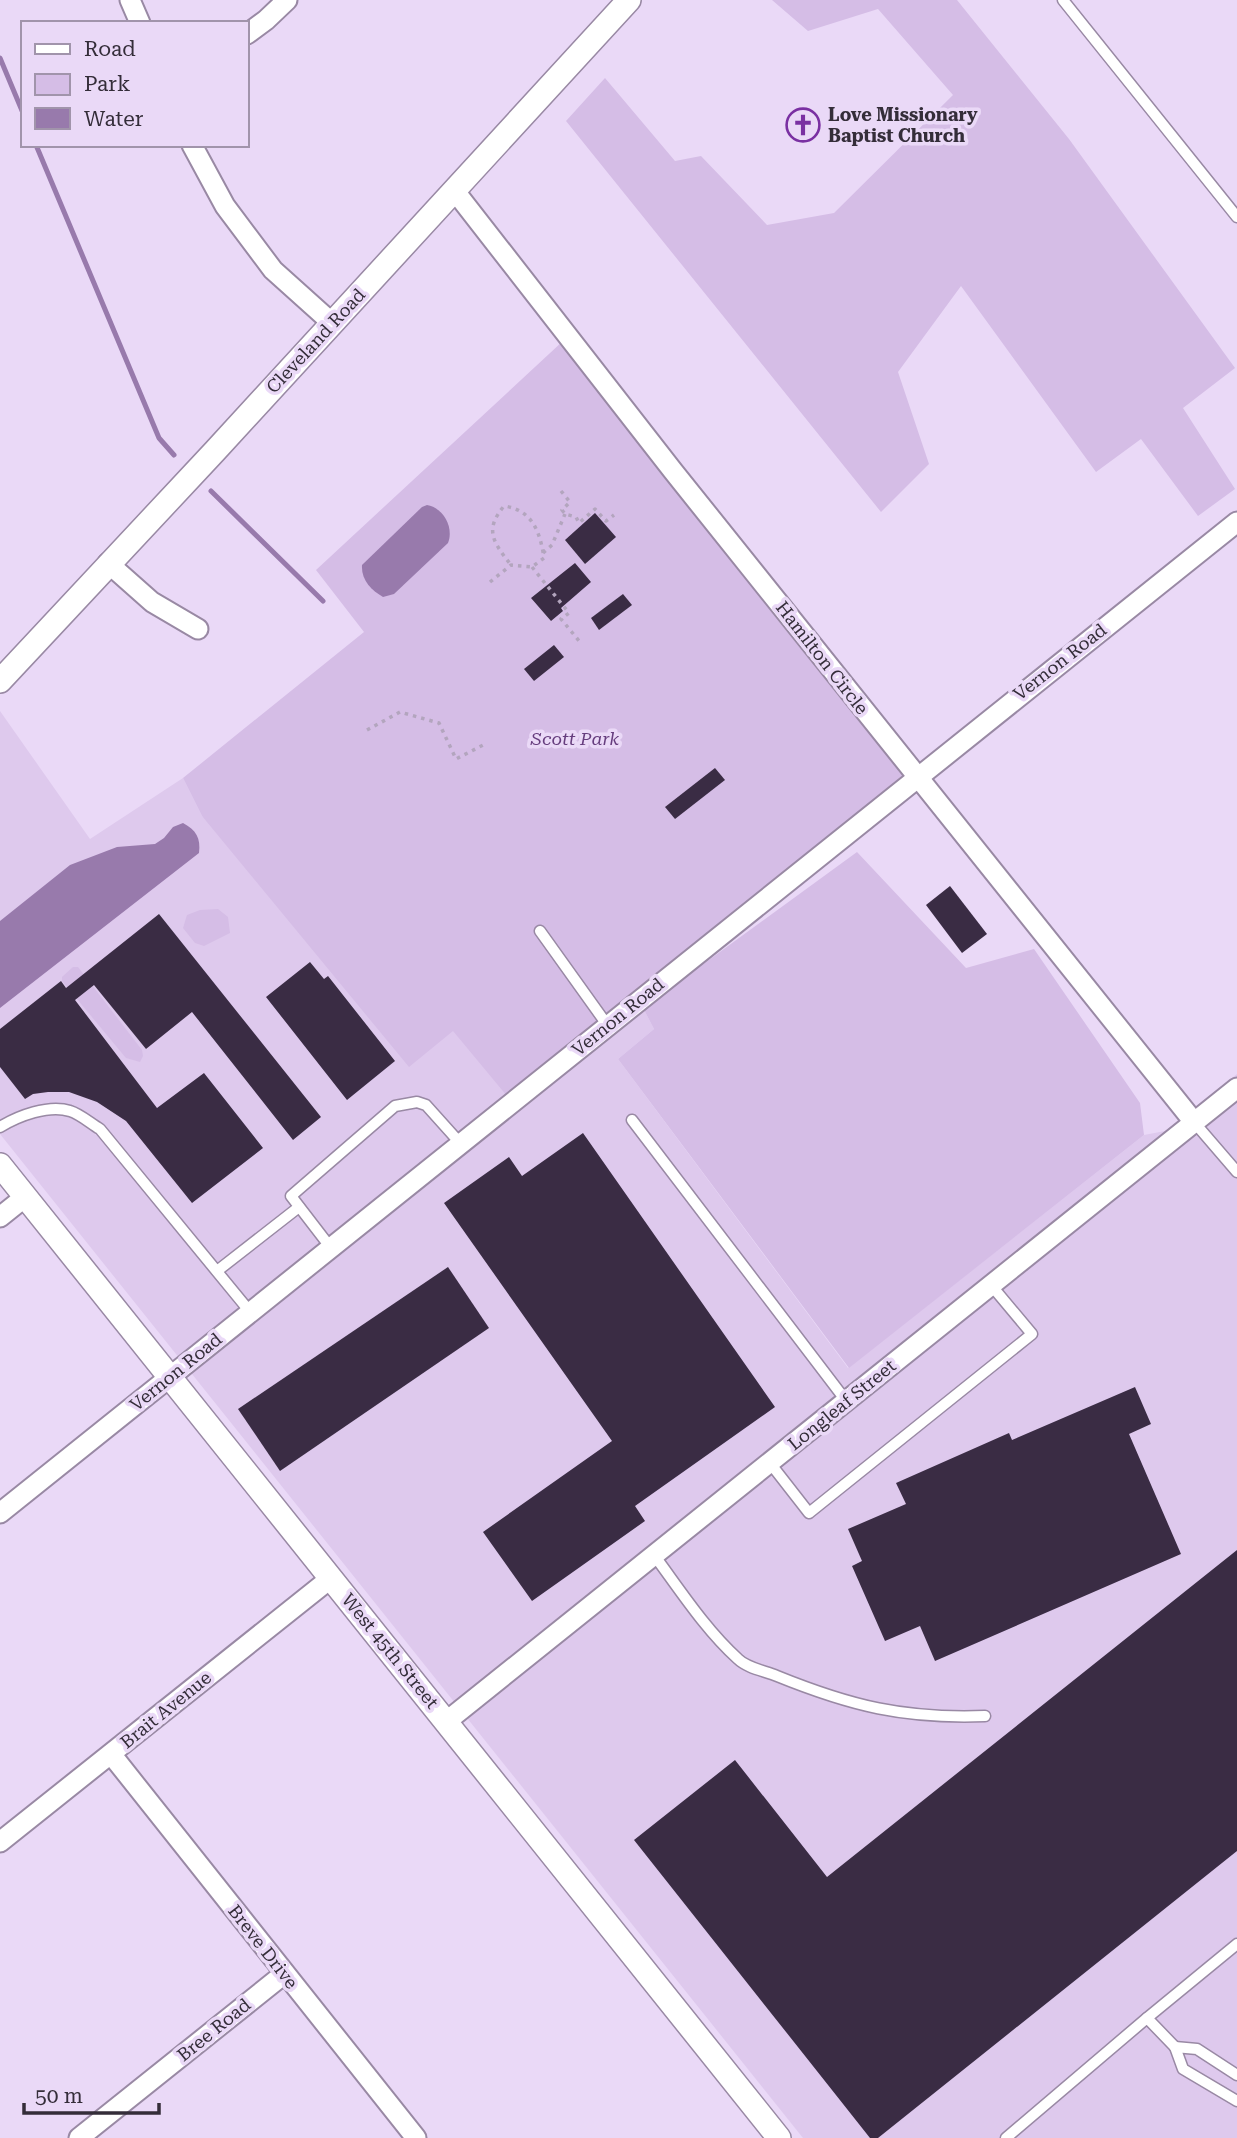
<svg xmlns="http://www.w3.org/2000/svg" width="1237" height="2138" viewBox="0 0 1237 2138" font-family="'Roboto Serif',serif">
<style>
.built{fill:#dec9ed}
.green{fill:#d5bde6}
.water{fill:#987aac}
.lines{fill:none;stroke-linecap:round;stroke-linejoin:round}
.stream{stroke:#987aac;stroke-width:5}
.building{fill:#3a2c44}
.service-casing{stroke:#9989a4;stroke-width:13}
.minor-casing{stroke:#9989a4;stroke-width:23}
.tertiary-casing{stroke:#9989a4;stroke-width:26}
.path{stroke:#b3a5be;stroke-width:3.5;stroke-dasharray:3.5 5;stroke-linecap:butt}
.service{stroke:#fff;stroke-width:10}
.minor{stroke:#fff;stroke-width:19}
.tertiary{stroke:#fff;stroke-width:23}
.labels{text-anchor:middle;stroke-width:7;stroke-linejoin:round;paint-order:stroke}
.poi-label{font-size:18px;font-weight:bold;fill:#342d39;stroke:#ead9f7;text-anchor:start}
.street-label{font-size:18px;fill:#342d39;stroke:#ead9f7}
.park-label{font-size:18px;font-style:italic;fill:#663d7e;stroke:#ead9f7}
</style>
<rect width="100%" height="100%" fill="#ead9f7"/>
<polygon class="built" points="0,711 90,839 183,778 202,816 453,1031 643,1008 654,1029 618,1059 848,1368 1144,1135 1165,1131 1237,1074 1237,2138 803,2138 0,1134"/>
<g class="green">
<polygon points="772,0 957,0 1069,139 1235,368 1183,408 1235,489 1198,516 1141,439 1096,472 961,286 898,372 929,464 881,512 566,121 605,78 675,161 701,156 767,225 834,213 953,95 878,9 808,31"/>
<polygon points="563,341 905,775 507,1096 453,1031 409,1067 202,816 183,778 364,632 316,570"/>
<polygon points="857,852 966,968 1034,949 1140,1103 1144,1135 849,1368 618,1059 654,1029 643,1008"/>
<polygon points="218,909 228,917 230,933 204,946 195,943 183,928 187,915 200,910"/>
<polygon points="73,967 78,967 142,1050 143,1056 140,1062 126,1058 62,981 62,977"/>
</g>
<g class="water">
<path d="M427,505C444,508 454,528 448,543L394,594L383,597C371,590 361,580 362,565L422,507Z"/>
<path d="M183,823C196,830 201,838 199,853L0,1008V921L70,865L117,847L155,844L164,838L173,827Z"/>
</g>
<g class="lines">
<g class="stream">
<polyline points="0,58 23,113"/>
<polyline points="36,145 159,438 174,455"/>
<polyline points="211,491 323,601"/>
</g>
</g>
<g class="building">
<polygon points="595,513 616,537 585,564 565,540"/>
<polygon points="575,563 591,582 561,608 563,611 551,621 531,598"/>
<polygon points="623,594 632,605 599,630 591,618"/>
<polygon points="554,645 564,657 534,681 524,669"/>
<polygon points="715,768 725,780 675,819 665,807"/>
<polygon points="950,886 987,934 962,953 926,905"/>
<polygon points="159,914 321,1117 293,1140 192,1012 146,1049 94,985 75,1000 157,1108 204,1073 263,1148 192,1203 126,1121 97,1102 69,1092 48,1092 33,1094 25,1099 0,1067 0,1029 61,981 66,988"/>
<polygon points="310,962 324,979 328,976 395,1061 347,1100 266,997"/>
<polygon points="583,1133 775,1407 635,1506 645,1521 532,1601 483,1532 612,1441 444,1203 509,1157 522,1176"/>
<polygon points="448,1267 489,1328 280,1471 238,1409"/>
<polygon points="1135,1387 1151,1424 1129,1434 1181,1554 935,1661 920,1626 885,1641 852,1566 862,1561 848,1529 906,1504 896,1483 1009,1433 1012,1440"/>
<polygon points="1237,1550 1237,1851 878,2138 870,2138 634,1840 735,1760 827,1877"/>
</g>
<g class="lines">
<defs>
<g id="service">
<polyline points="1063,0 1237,217"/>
<polyline points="540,931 608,1026"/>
<polyline points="632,1120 847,1402"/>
<polyline points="1194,1122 1237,1172"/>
<path d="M0,1127C18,1116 49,1104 70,1111C80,1114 90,1123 100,1129L251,1313"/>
<polyline points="331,1248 291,1196 395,1106 417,1102 426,1105 461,1144"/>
<polyline points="217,1271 299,1207"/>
<polyline points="770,1463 809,1513 1032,1334 991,1285"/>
<path d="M654,1555C680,1590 705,1629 738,1659C747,1668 765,1671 777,1676C851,1706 904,1719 985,1716"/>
<polyline points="1147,2018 1237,1944"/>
<polyline points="1237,2075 1197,2049 1175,2047 1183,2069 1237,2101"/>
<polyline points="1006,2138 1147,2018 1175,2047"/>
</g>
<g id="minor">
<polyline points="130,0 140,23"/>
<polyline points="247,34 266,20 287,0"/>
<polyline points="192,145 225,206 273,270 332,323"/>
<polyline points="454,190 673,471 1194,1122"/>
<polyline points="108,563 152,602 198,629"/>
<polyline points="0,1217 25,1197"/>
<polyline points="0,1513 1237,522"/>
<polyline points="447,1721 1237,1088"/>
<polyline points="111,1754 416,2138"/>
<polyline points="0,1842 331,1578"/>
<polyline points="79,2138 284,1974"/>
</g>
<g id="tertiary">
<polyline points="0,681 215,451 629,0"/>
<polyline points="0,1165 779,2138"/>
</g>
</defs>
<use href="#service" class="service-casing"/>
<use href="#minor" class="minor-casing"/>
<use href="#tertiary" class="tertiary-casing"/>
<g class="path">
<polyline points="561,491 570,502 562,510 565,514 576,517 579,523 595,509 606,521 614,515"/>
<polyline points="543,553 552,545 565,514"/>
<polyline points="532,567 569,613 561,619 580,642"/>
<path d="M490,582L511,565L532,567L544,558C540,531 532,510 504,506C484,530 493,542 511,565"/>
<polyline points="367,730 400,712 439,723 456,759 487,743"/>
</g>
<use href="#service" class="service"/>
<use href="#minor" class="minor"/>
<use href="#tertiary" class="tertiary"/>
</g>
<defs>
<symbol id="church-ring" viewBox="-11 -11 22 22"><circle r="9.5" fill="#ead9f7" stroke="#7a30a2" stroke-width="1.5"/><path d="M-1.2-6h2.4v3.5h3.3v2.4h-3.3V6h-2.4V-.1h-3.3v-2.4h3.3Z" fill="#7a30a2"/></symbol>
</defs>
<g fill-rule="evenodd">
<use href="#church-ring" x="784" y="106" width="38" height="38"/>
</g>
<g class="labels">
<g class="poi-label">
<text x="828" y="121">Love Missionary<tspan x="828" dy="21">Baptist Church</tspan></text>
</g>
<g class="street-label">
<text transform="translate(316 341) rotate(-47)" y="6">Cleveland Road</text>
<text transform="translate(822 658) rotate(52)" y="6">Hamilton Circle</text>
<text transform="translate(1060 662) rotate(-38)" y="6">Vernon Road</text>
<text transform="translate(618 1017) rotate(-39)" y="6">Vernon Road</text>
<text transform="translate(176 1372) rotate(-39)" y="6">Vernon Road</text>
<text transform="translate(842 1405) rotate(-39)" y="6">Longleaf Street</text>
<text transform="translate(390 1651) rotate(51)" y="6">West 45th Street</text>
<text transform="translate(166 1710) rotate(-39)" y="6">Brait Avenue</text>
<text transform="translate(263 1947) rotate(52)" y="6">Breve Drive</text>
<text transform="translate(214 2030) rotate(-39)" y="6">Bree Road</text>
</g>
<g class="park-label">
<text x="575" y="745">Scott Park</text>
</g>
</g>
<rect x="21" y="21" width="228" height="126" fill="#ead9f7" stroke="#a194ab" stroke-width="2"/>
<rect x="35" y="44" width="35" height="10" fill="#ffffff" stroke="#a194ab" stroke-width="2"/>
<text x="84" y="56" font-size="21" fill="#342d39">Road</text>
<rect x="35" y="74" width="35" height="21" fill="#d5bde6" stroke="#a194ab" stroke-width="2"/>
<text x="84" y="91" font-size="21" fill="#342d39">Park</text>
<rect x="35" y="108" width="35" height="21" fill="#987aac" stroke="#a194ab" stroke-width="2"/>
<text x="84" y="126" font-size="21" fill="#342d39">Water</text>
<path d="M24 2103v10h135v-10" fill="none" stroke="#342d39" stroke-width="3.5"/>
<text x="35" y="2103" font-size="21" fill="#342d39" stroke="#ead9f7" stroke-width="5" paint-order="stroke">50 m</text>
</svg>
